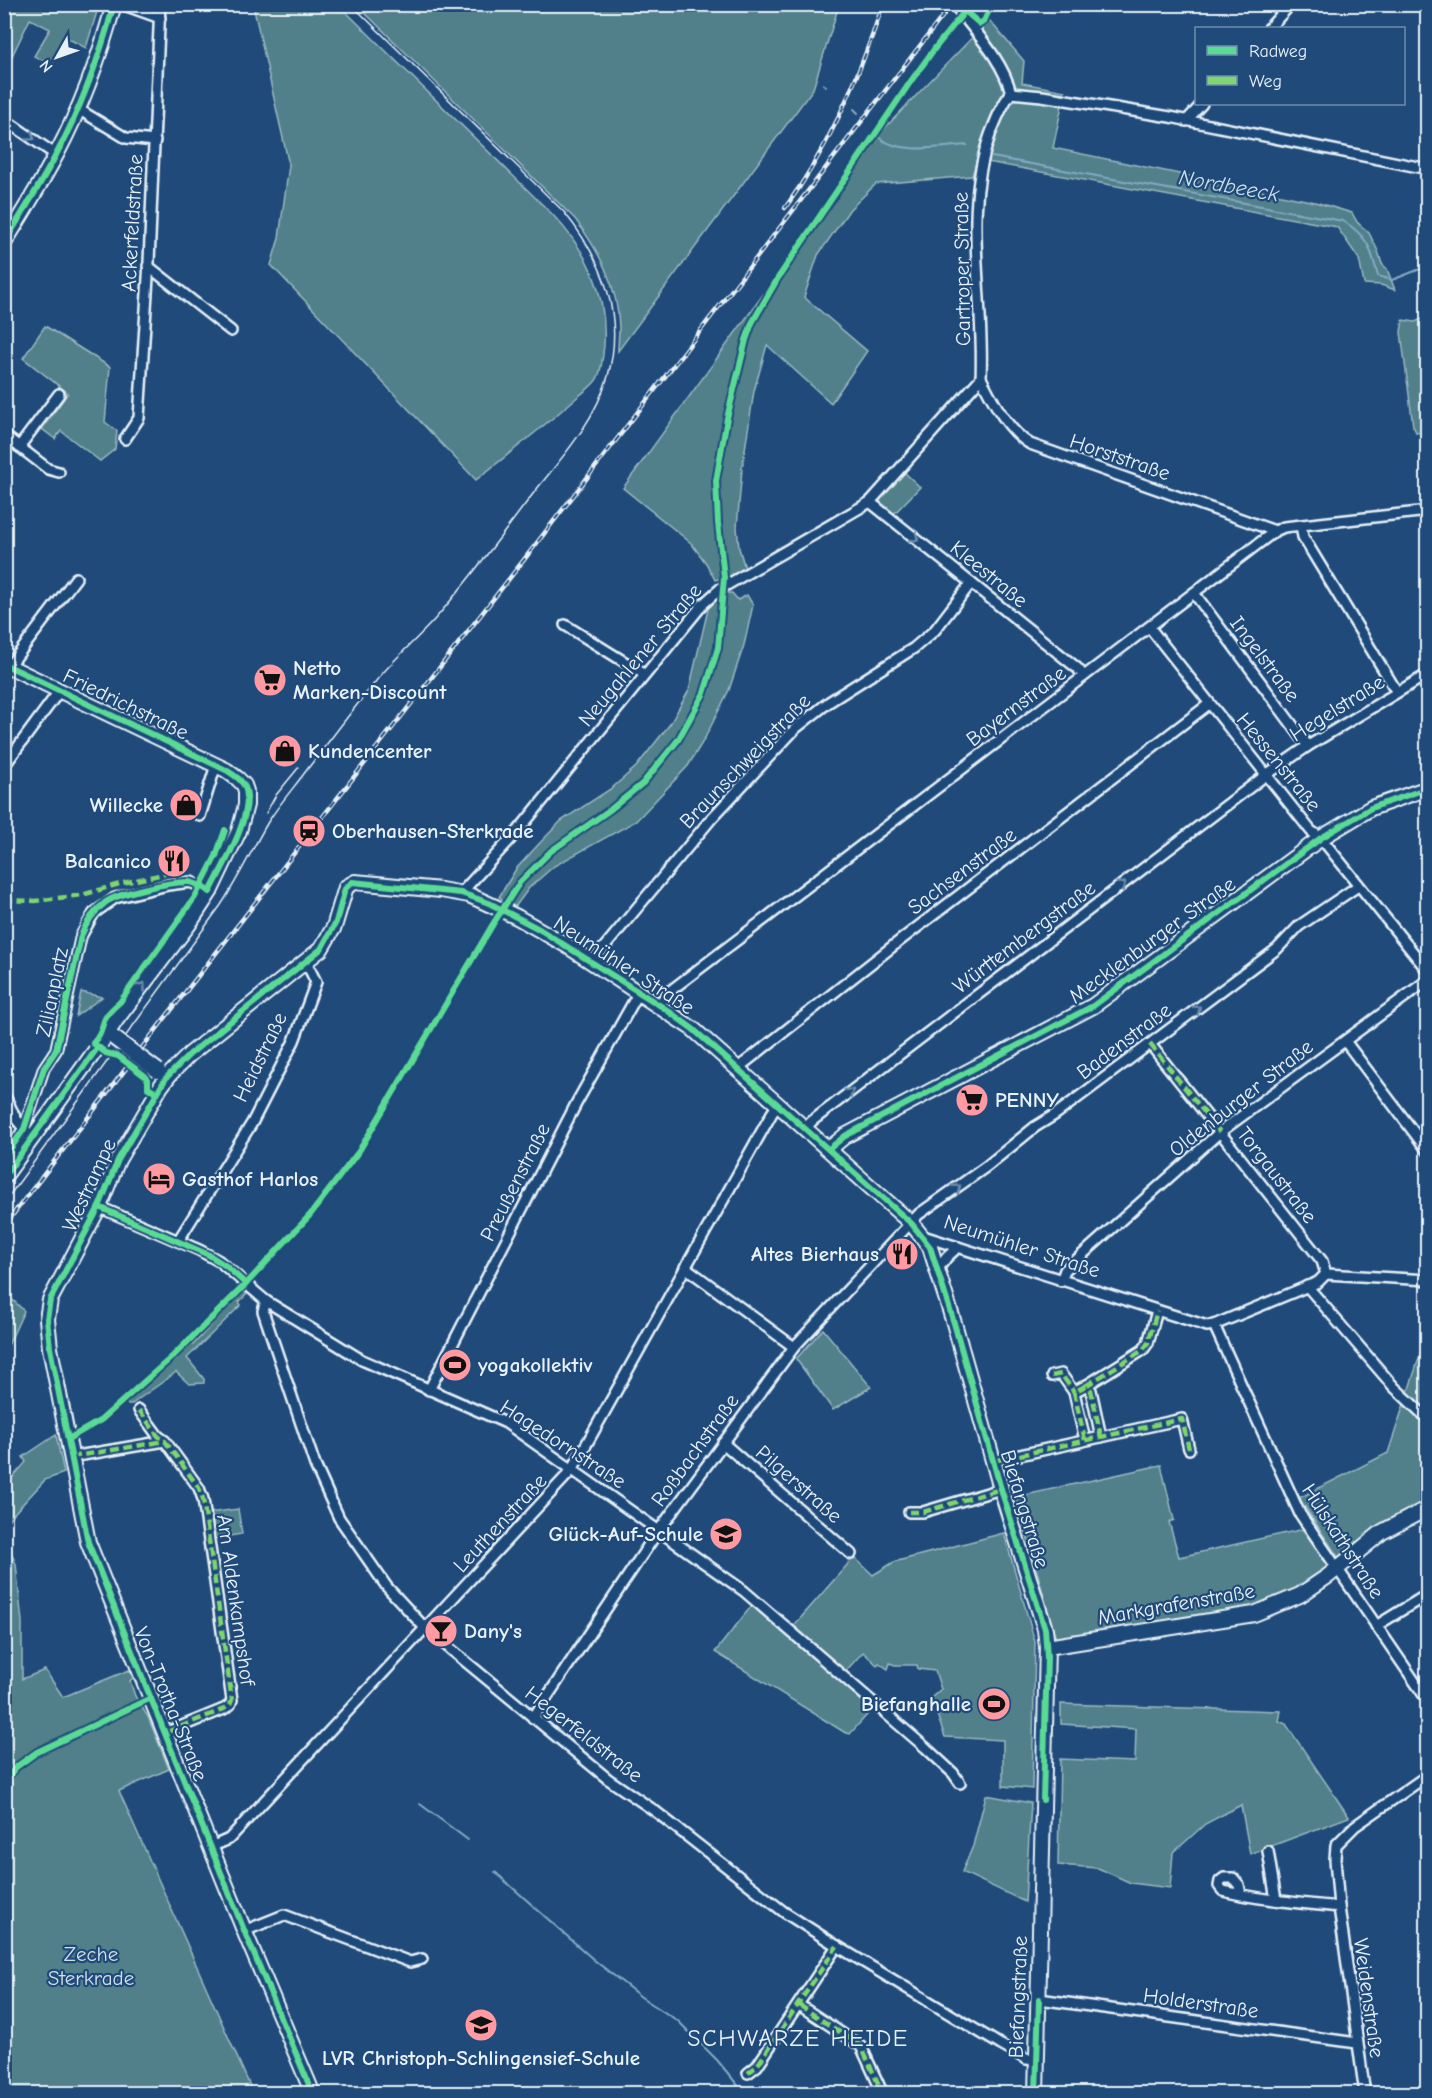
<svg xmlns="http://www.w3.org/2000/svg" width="1432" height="2098" viewBox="0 0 1432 2098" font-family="'Comic Neue',sans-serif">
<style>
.green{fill:#51808a;stroke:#9cb8c1;stroke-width:1.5}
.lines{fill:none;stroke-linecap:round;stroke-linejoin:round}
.stream{stroke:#86aac4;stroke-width:2}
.street-casing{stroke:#e8f1f8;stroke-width:14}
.secondary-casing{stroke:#e8f1f8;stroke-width:18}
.street{stroke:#1f4a7a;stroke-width:9}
.secondary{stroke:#1f4a7a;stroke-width:14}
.tram{stroke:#e8f1f8;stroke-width:1.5}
.rail-casing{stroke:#e8f1f8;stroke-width:4.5}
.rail{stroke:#1f4a7a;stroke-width:2;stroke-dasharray:7;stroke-linecap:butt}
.secondary-bridge-casing{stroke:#e8f1f8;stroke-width:18;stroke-linecap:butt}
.secondary-bridge{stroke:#1f4a7a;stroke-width:14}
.quiet{stroke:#7fd670;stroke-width:4.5;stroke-dasharray:9 4.5;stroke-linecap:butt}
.cycleway-casing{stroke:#1f4a7a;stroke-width:10}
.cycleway{stroke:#5adb95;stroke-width:6}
.oneway{stroke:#6f8dac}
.labels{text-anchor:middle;stroke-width:4.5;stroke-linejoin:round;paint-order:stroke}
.street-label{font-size:21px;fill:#e8f1f8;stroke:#1f4a7a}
.poi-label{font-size:21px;font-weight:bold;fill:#e8f1f8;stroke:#1f4a7a;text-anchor:start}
.park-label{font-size:21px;fill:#d1e0e8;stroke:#1f4a7a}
.water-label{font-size:22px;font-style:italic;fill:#cfdfeb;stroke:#1f4a7a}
.quarter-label{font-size:24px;letter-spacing:1.5px;fill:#e8f1f8;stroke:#1f4a7a}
</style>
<rect width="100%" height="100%" fill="#1f4a7a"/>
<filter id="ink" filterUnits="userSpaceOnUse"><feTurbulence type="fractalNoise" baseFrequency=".0167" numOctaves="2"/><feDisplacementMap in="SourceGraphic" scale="12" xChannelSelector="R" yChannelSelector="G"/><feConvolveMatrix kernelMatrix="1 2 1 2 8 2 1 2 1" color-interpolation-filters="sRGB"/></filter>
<g filter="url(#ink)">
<g class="green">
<polygon points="4,5 5,4 99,5 86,48 65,37 52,65 34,56 50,29 30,19 11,58 4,53"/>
<path d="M253,5H339L552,214C588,252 607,292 604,345C603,355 602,368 598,377C595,385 582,393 575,399C543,427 510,453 476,480L271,265L279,238L289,165Z"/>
<path d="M357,5H839L813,89L618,351C618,343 619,335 619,327C618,286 599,251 575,219Z"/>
<polygon points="989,20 1024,61 1022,83 1065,91 1053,148 1315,202 1352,213 1357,222 1369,233 1378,251 1382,264 1387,269 1395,290 1381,285 1364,284 1359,259 1337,227 987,162 996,138 983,137 972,176 876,184 850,209 818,255 804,297 867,351 831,403 767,345 754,391 742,469 737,527 739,548 745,568 731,576 715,580 706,563 691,543 623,488 880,133"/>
<polygon points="1427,317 1427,418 1420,433 1416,432 1413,426 1401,332 1403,320 1415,322"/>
<polygon points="45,326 110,367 105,422 117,431 115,449 100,461 61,431 55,439 42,429 68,393 23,358"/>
<polygon points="903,471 920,487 893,515 881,505 879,498"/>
<polygon points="727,593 732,593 738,600 747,595 753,605 744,645 729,690 705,738 688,766 636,821 554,866 529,888 515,907 499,897 516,869 537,846 561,821 612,788 636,767 670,724 689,690 708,609 721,595 727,595"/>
<polygon points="81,992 102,997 76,1016"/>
<path d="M244,1292L247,1294L239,1302L241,1305L187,1358L204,1379V1383L189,1384L176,1372C161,1384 146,1393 131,1405H128L126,1400L187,1344L193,1345L240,1293Z"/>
<polygon points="13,1300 24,1311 5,1352 5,1315"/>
<polygon points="823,1329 871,1387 833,1410 796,1359"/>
<polygon points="1423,1346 1427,1346 1427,1500 1383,1522 1338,1557 1299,1498 1388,1453"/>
<polygon points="56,1435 64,1473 45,1480 5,1523 5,1486 26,1462 23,1457"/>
<polygon points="1161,1465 1174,1520 1169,1522 1179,1557 1304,1529 1329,1568 1297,1593 1256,1609 1196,1616 1056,1639 1016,1497"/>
<polygon points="238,1509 242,1534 213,1539 209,1513"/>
<polygon points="1004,1533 1035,1642 1032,1789 1003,1786 1003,1740 945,1737 931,1698 941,1689 935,1671 918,1669 917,1665 895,1665 890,1663 888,1669 879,1663 877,1665 863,1652 844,1673 791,1629 854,1557 873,1575 894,1562"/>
<polygon points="4,1536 16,1564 22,1622 22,1679 45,1670 63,1697 129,1670 133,1678 130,1681 135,1696 148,1717 169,1769 119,1791 250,2086 247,2093 5,2093"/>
<polygon points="753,1604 874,1707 850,1734 844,1732 715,1652"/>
<polygon points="1061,1704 1281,1711 1279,1721 1286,1724 1349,1817 1250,1854 1241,1805 1205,1824 1173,1853 1170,1888 1131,1883 1098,1868 1058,1865 1060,1759 1135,1762 1136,1729 1061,1724"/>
<polygon points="986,1795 1031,1803 1025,1902 962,1872 973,1846"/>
</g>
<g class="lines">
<g class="stream">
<polyline points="823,84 826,86"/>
<polyline points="854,109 858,113"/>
<path d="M878,137C900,155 940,147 967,145"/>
<path d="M992,157L1343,221C1368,236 1371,249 1378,276L1392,280L1428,266"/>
<polyline points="420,1804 468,1840"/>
<polyline points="495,1872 594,1960 641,1997 678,2021 717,2060 745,2094"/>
</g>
<defs>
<g id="street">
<polyline points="121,4 160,18"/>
<path d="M954,4C975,32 1003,60 1011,93"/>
<polyline points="1420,4 1428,5"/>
<polyline points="1269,28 1291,4"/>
<polyline points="1011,93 1042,96 1170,117 1428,169"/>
<polyline points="78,109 126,138 155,141"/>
<polyline points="4,119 56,155"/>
<polyline points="1186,121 1202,104"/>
<polyline points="148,266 231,331"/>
<path d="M981,378C993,401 1007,430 1030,444L1275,531"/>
<path d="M981,378C985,297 962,213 990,135C996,120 1001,106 1011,93"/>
<polyline points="4,435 48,469 59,472"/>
<polyline points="125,439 139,418 149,262 160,4"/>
<polyline points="19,447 59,394"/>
<polyline points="870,502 1077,668 1084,676"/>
<polyline points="1301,526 1303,537 1397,692"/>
<polyline points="1194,593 1308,746"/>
<polyline points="565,625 644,674"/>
<polyline points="1150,628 1311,831 1321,838 1428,971"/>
<polyline points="4,673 76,578"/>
<polyline points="4,766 60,690"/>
<polyline points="200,816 216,765"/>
<polyline points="461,893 518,831 703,604 720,589 870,502 981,378"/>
<polyline points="592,962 711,819 796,728 829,702 914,648 935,630 971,583"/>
<polyline points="658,1005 670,991 1275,531 1284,527 1428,511"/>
<polyline points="1345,1041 1428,1151"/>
<polyline points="1150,1044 1322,1261 1326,1274"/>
<polyline points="738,1068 902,939 1209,704"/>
<polyline points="4,1094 16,1119 27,1132"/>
<polyline points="805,1129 812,1121 1266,775 1308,746 1428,674"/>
<polyline points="4,1158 24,1129 44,1068 56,1050 81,936 94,913 115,898 168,885 191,882 210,892"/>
<polyline points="99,1207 199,1250 219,1261 266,1301 362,1360 506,1423 744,1591 926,1748 953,1773 960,1783"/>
<polyline points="923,1236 1207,1326 1214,1325 1318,1282 1326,1274"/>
<polyline points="178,1241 252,1123 294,1041 316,982 306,962"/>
<polyline points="685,1267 794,1347"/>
<polyline points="937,1270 947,1257 958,1247"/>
<polyline points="1326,1274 1428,1280"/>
<polyline points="1061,1281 1065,1270 1220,1132 1428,980"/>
<polyline points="1307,1286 1394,1387 1428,1419"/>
<polyline points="266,1301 263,1311 315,1465 339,1518 387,1587 425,1628 608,1779 655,1811 784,1912 837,1946 1001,2045 1026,2059 1037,2060"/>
<polyline points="1214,1325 1300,1514 1428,1701"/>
<polyline points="1052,1376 1061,1374 1074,1392"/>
<polyline points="429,1390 577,1102 639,992"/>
<polyline points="139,1410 158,1436 165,1441"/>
<polyline points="1101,1437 1091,1390 1087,1385 1143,1350 1148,1343 1157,1311"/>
<polyline points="1085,1440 1074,1392 1087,1385"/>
<polyline points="723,1443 851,1554"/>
<polyline points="71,1457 165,1441 199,1488 203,1499 232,1700 230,1705 224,1709 165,1733"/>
<polyline points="993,1461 1182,1419 1189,1449"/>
<polyline points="909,1512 923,1512 1001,1489"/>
<polyline points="1376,1626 1428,1594"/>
<polyline points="533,1718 654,1537 794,1347 919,1214 987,1166 1035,1127 1056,1114 1277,949 1299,926 1358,886"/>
<polyline points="211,1847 229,1839 572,1470 772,1113 778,1105"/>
<polyline points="1268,1851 1276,1900"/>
<path d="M1241,1895L1239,1885L1233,1878H1224L1220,1881L1219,1886L1223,1891C1261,1900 1300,1903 1339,1907"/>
<polyline points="244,1931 284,1915 410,1962 422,1959"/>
<polyline points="1039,1999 1357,2043"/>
<polyline points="799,2005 861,2046 883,2094"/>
<polyline points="748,2073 757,2066 837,1946"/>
<polyline points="1365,2094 1339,1907 1335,1859 1336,1845 1355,1826 1428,1775"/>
</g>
<g id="secondary">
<path d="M4,243C22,214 40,185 56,155C81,108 100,56 114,4"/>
<polyline points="4,664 226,770 238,779 244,785 246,791 246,805 239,831 210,892 189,924 116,1020 98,1047 4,1177"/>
<polyline points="829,1149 845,1136 1093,1006 1321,838 1371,808 1428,788"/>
<polyline points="1047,1647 1254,1614 1300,1595 1328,1576 1382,1532 1428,1508"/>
<polyline points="313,2094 246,1935 88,1542 50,1348 47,1319 50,1300 99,1207 118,1160 161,1086 170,1074 190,1054 321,949 334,927 346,887 355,882 441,890 469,895 517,917 566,945 693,1029 912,1224 930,1247 954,1323 1001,1489 1045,1629 1047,1647 1036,2094"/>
</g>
</defs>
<use href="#street" class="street-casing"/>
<use href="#secondary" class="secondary-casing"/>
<use href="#street" class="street"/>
<use href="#secondary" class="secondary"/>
<g class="tram">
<polyline points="266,813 276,795 299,767"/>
<path d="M4,1203L221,905C239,878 252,849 268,822C280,803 296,785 309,767C331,739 353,709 376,681C394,659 416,640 435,619C471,578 503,533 536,490C564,455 595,421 608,376C625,314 603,260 564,212L351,4"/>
</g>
<defs>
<g id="rail">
<path d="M785,208C829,148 860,75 883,4"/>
<polyline points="4,1226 162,1022 523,561 952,4"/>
</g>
</defs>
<use href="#rail" class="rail-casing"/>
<use href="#rail" class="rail"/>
<defs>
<polyline id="secondary-bridge" points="114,1038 158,1071"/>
</defs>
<use href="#secondary-bridge" class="secondary-bridge-casing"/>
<use href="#secondary-bridge" class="secondary-bridge"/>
<g class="quiet">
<polyline points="4,900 35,901 82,895 123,883 177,871"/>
<polyline points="1150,1044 1220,1132"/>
<polyline points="1052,1376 1061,1374 1074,1392"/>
<polyline points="139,1410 158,1436 165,1441"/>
<polyline points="1101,1437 1091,1390 1087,1385 1143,1350 1148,1343 1157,1311"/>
<polyline points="1085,1440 1074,1392 1087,1385"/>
<polyline points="71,1457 165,1441 199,1488 203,1499 232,1700 230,1705 224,1709 165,1733"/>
<polyline points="993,1461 1182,1419 1189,1449"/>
<polyline points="909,1512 923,1512 1001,1489"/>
<polyline points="799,2005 861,2046 883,2094"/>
<polyline points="748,2073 757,2066 837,1946"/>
</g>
<defs>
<g id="cycleway">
<path d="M4,243C22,214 40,185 56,155C81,108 100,56 114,4"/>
<path d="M4,664L226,770C234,775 243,780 246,790C253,816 222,868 210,892C204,888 197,883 189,882C173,881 119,893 106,902C94,911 86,923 81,936L56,1050L44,1068L24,1129L4,1158"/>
<path d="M157,1093L148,1088V1080L145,1076L118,1056L106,1053L93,1043C100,1036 101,1030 104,1021C106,1014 114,1007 120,1002L195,897L216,856L225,830"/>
<polyline points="829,1149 845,1136 1093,1006 1321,838 1371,808 1428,788"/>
<polyline points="4,1177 98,1047"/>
<polyline points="99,1207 209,1255 226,1266 246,1284"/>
<polyline points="68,1439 101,1420 173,1356 246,1284 310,1215 359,1151 493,924 520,882 551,851 611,809 643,783 678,740 704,693 718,648 724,577 718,523 716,481 727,418 746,340 752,323 778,278 911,81 935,48 965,11 980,24 984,21 992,4"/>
<polyline points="4,1782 16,1767 37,1752 151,1698"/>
<polyline points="313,2094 246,1935 88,1542 50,1348 47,1319 50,1300 99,1207 118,1160 166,1078 190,1054 321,949 336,922 345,889 352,882 461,893 489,903 539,929 664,1008 693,1029 912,1224 930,1247 954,1323 1001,1489 1045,1629 1047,1657 1043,1800"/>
<polyline points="1036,2094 1039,1999"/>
</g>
</defs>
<use href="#cycleway" class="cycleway-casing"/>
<use href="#cycleway" class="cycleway"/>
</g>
<defs><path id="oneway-chevron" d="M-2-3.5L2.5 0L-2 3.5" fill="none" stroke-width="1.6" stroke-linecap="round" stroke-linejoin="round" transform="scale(1.5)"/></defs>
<g class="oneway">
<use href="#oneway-chevron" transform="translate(31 137) rotate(35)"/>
<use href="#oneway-chevron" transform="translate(915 538) rotate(39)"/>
<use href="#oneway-chevron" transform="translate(1122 885) rotate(-37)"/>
<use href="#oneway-chevron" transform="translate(142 986) rotate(-54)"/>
<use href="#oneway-chevron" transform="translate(1197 1009) rotate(-37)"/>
<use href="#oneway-chevron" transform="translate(850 1092) rotate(-37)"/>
<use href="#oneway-chevron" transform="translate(957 1188) rotate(-36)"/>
</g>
</g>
<defs>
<symbol id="supermarket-disc" viewBox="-11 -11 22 22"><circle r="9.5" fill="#ff9aa2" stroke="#1f4a7a"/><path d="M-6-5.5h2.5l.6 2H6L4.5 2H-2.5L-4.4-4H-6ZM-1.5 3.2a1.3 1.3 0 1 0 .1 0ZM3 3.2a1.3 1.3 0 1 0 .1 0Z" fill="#111"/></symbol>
<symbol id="shop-disc" viewBox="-11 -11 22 22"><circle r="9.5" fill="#ff9aa2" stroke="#1f4a7a"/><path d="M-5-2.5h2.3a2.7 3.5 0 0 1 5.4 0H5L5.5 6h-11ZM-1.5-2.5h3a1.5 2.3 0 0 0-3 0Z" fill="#111"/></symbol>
<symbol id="station-disc" viewBox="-11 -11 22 22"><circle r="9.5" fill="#ff9aa2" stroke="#1f4a7a"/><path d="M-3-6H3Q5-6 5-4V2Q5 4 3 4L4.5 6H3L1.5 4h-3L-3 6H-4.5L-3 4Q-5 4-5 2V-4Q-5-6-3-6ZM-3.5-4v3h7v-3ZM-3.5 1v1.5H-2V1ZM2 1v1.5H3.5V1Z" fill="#111"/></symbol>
<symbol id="restaurant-disc" viewBox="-11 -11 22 22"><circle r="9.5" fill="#ff9aa2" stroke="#1f4a7a"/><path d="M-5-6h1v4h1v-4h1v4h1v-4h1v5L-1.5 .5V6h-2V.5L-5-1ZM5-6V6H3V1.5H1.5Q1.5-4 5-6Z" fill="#111"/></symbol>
<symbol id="hotel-disc" viewBox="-11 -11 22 22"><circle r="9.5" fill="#ff9aa2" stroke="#1f4a7a"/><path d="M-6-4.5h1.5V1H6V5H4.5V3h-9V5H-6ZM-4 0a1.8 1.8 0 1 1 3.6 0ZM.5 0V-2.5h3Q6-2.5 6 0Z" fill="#111"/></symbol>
<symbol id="stadium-disc" viewBox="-11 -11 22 22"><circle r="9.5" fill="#ff9aa2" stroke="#1f4a7a"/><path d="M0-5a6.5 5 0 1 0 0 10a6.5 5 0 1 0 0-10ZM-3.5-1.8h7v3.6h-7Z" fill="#111"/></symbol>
<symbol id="school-disc" viewBox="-11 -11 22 22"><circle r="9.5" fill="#ff9aa2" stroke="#1f4a7a"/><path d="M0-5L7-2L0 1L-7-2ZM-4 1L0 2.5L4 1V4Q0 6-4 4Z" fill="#111"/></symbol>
<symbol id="bar-disc" viewBox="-11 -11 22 22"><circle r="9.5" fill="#ff9aa2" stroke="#1f4a7a"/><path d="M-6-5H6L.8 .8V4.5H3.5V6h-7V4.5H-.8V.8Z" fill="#111"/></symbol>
</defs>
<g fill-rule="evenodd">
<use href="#supermarket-disc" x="251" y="661" width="38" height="38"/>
<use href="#shop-disc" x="266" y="732" width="38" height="38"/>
<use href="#shop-disc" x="167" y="786" width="38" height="38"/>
<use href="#station-disc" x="290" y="812" width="38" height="38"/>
<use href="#restaurant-disc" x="155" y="842" width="38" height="38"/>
<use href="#supermarket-disc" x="953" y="1081" width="38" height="38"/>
<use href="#hotel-disc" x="140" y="1160" width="38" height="38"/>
<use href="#restaurant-disc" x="883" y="1235" width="38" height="38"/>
<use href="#stadium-disc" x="436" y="1346" width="38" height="38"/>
<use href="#school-disc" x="707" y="1515" width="38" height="38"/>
<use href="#bar-disc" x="422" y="1612" width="38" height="38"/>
<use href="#stadium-disc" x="975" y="1685" width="38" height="38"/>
<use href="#school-disc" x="462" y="2006" width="38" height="38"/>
</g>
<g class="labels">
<g class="street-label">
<text transform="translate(132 223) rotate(-87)" y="7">Ackerfeldstraße</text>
<text transform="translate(962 269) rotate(-91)" y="7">Gartroper Straße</text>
<text transform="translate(1120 457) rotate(19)" y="7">Horststraße</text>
<text transform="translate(989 574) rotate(39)" y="7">Kleestraße</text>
<text transform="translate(640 655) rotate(-50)" y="7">Neugahlener Straße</text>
<text transform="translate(1265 659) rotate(53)" y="7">Ingelstraße</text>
<text transform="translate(126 704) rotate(26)" y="7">Friedrichstraße</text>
<text transform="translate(1016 706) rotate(-37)" y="7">Bayernstraße</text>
<text transform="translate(1337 708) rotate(-32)" y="7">Hegelstraße</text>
<text transform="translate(745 761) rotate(-46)" y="7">Braunschweigstraße</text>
<text transform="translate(1279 762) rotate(51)" y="7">Hessenstraße</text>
<text transform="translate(962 871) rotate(-37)" y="7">Sachsenstraße</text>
<text transform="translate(1024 937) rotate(-37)" y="7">Württembergstraße</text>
<text transform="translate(1152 940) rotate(-36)" y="7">Mecklenburger Straße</text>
<text transform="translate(624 965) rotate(33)" y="7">Neumühler Straße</text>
<text transform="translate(52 992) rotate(-78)" y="7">Zilianplatz</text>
<text transform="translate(1124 1041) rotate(-37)" y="7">Badenstraße</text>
<text transform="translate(260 1057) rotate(-64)" y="7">Heidstraße</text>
<text transform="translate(1241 1098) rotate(-38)" y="7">Oldenburger Straße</text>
<text transform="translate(1277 1175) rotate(52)" y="7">Torgaustraße</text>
<text transform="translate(515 1182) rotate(-63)" y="7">Preußenstraße</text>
<text transform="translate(89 1185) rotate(-65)" y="7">Westrampe</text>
<text transform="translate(1022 1246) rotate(18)" y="7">Neumühler Straße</text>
<text transform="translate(563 1444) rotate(33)" y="7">Hagedornstraße</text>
<text transform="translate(695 1450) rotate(-54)" y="7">Roßbachstraße</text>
<text transform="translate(799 1484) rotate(41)" y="7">Pilgerstraße</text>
<text transform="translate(1025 1509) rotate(73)" y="7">Biefangstraße</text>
<text transform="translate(500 1523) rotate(-47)" y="7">Leuthenstraße</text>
<text transform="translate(1343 1541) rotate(57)" y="7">Hülskathstraße</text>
<text transform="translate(236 1600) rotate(82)" y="7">Am Aldenkampshof</text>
<text transform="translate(1176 1604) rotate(-10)" y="7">Markgrafenstraße</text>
<text transform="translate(171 1704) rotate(68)" y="7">Von-Trotha-Straße</text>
<text transform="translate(584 1734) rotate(38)" y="7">Hegerfeldstraße</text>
<text transform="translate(1018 1997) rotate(-88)" y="7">Biefangstraße</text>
<text transform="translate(1369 1998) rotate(82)" y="7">Weidenstraße</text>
<text transform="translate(1201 2003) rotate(8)" y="7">Holderstraße</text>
</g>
<g class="poi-label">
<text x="293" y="675">Netto<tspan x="293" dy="24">Marken-Discount</tspan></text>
<text x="308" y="758">Kundencenter</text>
<text x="163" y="812" text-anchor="end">Willecke</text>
<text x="332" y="838">Oberhausen-Sterkrade</text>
<text x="151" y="868" text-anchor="end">Balcanico</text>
<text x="995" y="1107">PENNY</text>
<text x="182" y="1186">Gasthof Harlos</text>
<text x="879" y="1261" text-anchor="end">Altes Bierhaus</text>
<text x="478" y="1372">yogakollektiv</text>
<text x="703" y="1541" text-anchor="end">Glück-Auf-Schule</text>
<text x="464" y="1638">Dany's</text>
<text x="971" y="1711" text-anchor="end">Biefanghalle</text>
<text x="481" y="2065" text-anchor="middle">LVR Christoph-Schlingensief-Schule</text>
</g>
<g class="park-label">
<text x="91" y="1961">Zeche<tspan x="91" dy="24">Sterkrade</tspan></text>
</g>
<g class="water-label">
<text transform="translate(1229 185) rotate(10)" y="8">Nordbeeck</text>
</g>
<g class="quarter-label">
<text x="798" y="2046">SCHWARZE HEIDE</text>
</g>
</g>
<rect width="1432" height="2098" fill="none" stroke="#1f4a7a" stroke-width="24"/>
<rect x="12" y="12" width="1408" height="2074" fill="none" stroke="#e8f1f8" stroke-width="2" filter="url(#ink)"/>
<rect x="1195" y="27" width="210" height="78" fill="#1f4a7a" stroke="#6f8dac" stroke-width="1.5"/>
<rect x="1207" y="46" width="30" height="9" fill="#5adb95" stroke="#6f8dac" stroke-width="1.5"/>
<text x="1249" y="57" font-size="18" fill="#e8f1f8">Radweg</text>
<rect x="1207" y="76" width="30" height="9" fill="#7fd670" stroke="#6f8dac" stroke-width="1.5"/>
<text x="1249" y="87" font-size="18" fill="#e8f1f8">Weg</text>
<g transform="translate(57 57) rotate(230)" stroke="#1f4a7a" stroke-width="4.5" paint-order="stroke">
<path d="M0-4.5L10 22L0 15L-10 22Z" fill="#e8f1f8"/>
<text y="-9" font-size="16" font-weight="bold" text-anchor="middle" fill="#e8f1f8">N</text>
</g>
</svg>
